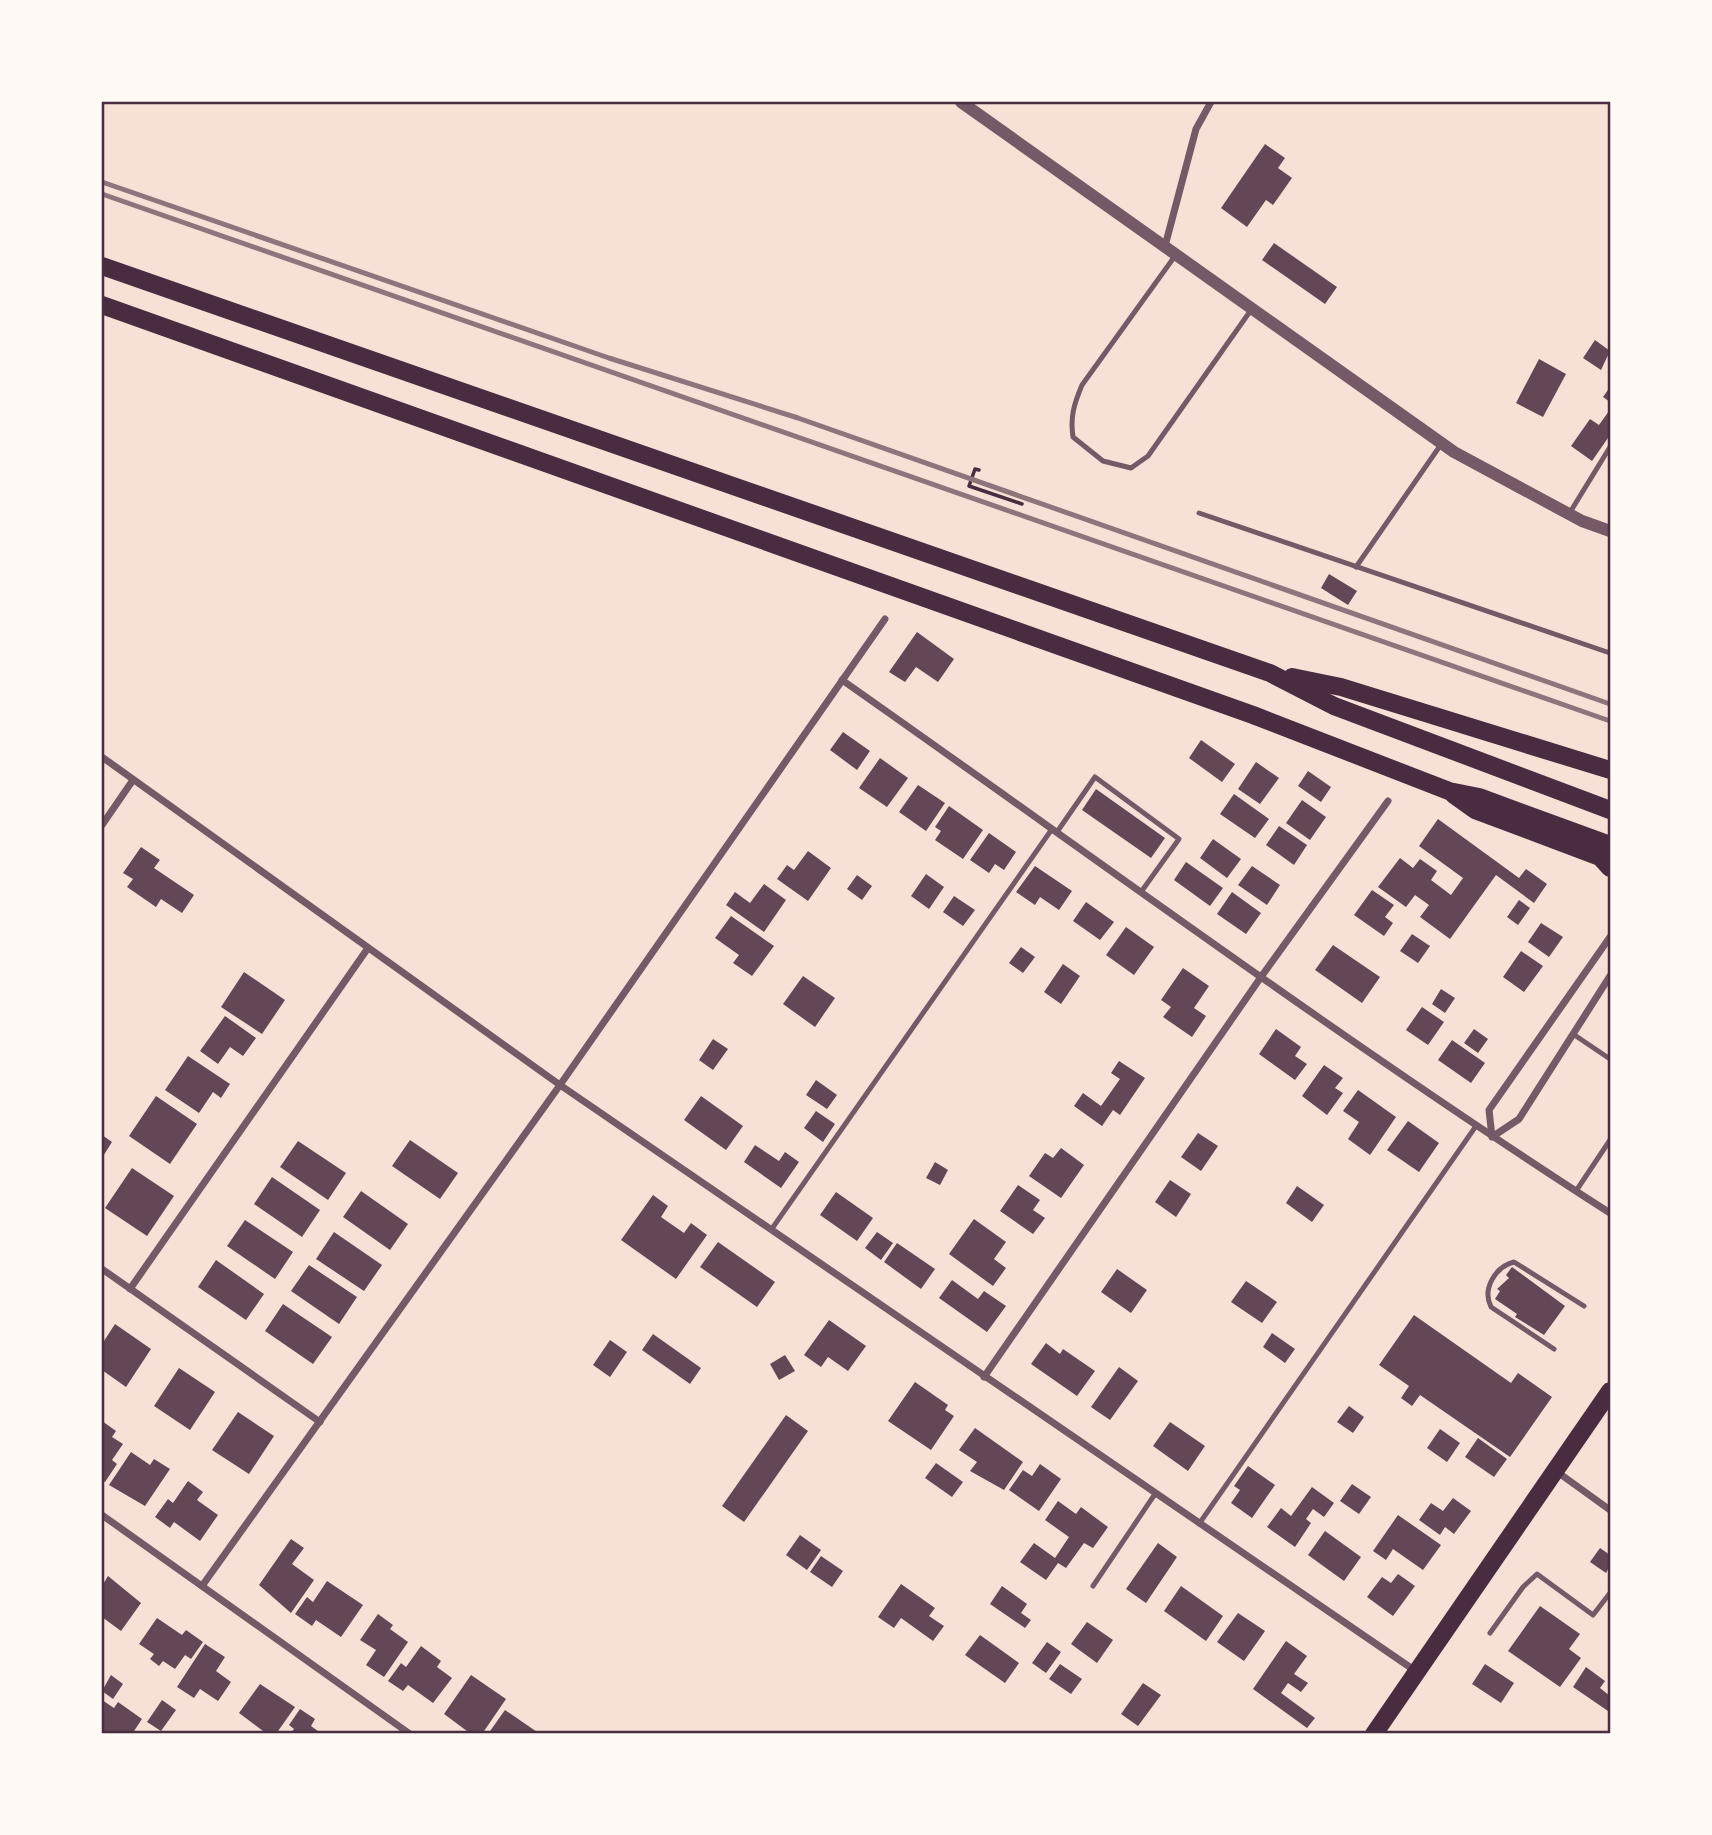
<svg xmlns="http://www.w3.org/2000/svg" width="1712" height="1835" viewBox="0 0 1712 1835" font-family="'Noto Sans',sans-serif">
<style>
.building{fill:#644757}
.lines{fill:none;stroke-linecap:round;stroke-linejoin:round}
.path{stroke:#4a2c40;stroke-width:3.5}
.service{stroke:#755966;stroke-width:5}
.minor{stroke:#755966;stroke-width:7}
.tertiary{stroke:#755966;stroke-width:12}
.primary{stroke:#4a2c40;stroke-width:18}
.rail{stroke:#8f747c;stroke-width:5}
.neatline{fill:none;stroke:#4a2c40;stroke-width:2.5}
</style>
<rect width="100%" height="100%" fill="#f7e1d7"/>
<g class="building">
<polygon points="1265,144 1285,158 1278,168 1292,178 1273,205 1266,200 1247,227 1221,208"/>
<polygon points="1274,243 1337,287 1325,304 1262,260"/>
<polygon points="1595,340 1610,351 1601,370 1583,358"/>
<polygon points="1539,359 1566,374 1543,417 1516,403"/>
<polygon points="1610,387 1610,402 1603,397"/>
<polygon points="1609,411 1610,435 1592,461 1571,446 1590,419 1599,425"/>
<polygon points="1329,574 1357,591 1348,605 1321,588"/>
<polygon points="917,632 954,659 938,682 916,667 905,682 889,672"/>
<polygon points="843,732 870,751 857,770 830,750"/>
<polygon points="1201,740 1235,764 1222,782 1189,758"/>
<polygon points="880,758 908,778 887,807 859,788"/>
<polygon points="1256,762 1279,778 1260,804 1238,789"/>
<polygon points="1308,771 1331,787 1321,802 1298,786"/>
<polygon points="918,785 945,803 926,831 899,812"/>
<polygon points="1096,789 1165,838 1151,858 1082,810"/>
<polygon points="1234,794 1269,819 1255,838 1220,814"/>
<polygon points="1302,800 1326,817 1310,840 1286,823"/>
<polygon points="949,806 983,830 963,859 935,840 941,831 935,827"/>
<polygon points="1438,819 1519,878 1526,869 1547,884 1534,903 1496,875 1450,939 1420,917 1429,905 1415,895 1406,907 1378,887 1400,858 1413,868 1420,859 1437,871 1431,880 1451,895 1463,878 1419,846"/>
<polygon points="1279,826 1307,845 1294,865 1266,845"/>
<polygon points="989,833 1016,852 1004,870 995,864 989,873 970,860"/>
<polygon points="1213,839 1241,859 1227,878 1200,858"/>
<polygon points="141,847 160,860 154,868 194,895 182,913 161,899 156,907 127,887 133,879 123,873"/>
<polygon points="808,851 831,868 808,901 777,879 787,865 794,870"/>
<polygon points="1186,862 1223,888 1210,906 1174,880"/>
<polygon points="1035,866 1072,891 1059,910 1040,897 1035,905 1016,892"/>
<polygon points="1252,866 1280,885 1267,905 1238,885"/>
<polygon points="926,874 944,887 929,909 911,896"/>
<polygon points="857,875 872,886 862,900 847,889"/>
<polygon points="764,884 786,900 764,932 726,905 735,892 750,903"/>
<polygon points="1372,890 1394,905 1385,917 1393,923 1384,936 1354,915"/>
<polygon points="1232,892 1261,913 1246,934 1217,914"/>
<polygon points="954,896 975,910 963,926 943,912"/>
<polygon points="1519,900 1530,908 1518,925 1507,917"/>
<polygon points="1086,902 1114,922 1100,940 1073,921"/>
<polygon points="731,916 774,946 752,976 733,963 739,955 715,938"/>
<polygon points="1541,923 1563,937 1549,957 1528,942"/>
<polygon points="1126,927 1154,947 1134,975 1106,955"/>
<polygon points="1412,934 1430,946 1418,963 1400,951"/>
<polygon points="1333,945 1380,977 1362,1003 1315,970"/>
<polygon points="1021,947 1035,957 1023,973 1009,963"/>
<polygon points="1521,951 1543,966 1524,992 1503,977"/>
<polygon points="1063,964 1080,976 1061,1004 1044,992"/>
<polygon points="1183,968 1209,986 1194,1008 1206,1016 1192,1037 1163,1017 1171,1007 1161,1000"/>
<polygon points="244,972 285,1000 262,1034 221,1007"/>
<polygon points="803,976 835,998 815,1027 783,1004"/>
<polygon points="1441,989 1455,998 1445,1013 1432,1004"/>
<polygon points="1422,1007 1444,1022 1428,1045 1406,1030"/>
<polygon points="225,1016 256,1038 243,1056 230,1047 218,1064 200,1051"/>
<polygon points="1276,1029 1301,1047 1295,1056 1307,1064 1295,1080 1259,1054"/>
<polygon points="1474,1029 1488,1039 1478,1053 1464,1043"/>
<polygon points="713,1039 728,1049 713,1070 699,1060"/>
<polygon points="1452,1040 1485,1063 1471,1083 1438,1060"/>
<polygon points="188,1056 230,1084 221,1098 213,1092 199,1113 165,1090"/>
<polygon points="1119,1061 1145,1078 1120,1115 1113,1110 1102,1126 1074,1106 1083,1093 1101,1106 1120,1079 1111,1073"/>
<polygon points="1324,1065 1343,1078 1335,1088 1343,1093 1327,1115 1302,1096"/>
<polygon points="816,1080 837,1095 827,1109 806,1095"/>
<polygon points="1358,1090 1396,1117 1370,1155 1348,1139 1359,1122 1343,1111"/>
<polygon points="156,1096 197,1124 170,1164 129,1136"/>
<polygon points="701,1096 743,1126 726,1150 684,1120"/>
<polygon points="816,1111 835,1124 823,1142 804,1128"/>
<polygon points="1408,1121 1439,1143 1419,1172 1387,1150"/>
<polygon points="1198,1133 1218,1146 1201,1171 1181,1157"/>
<polygon points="102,1135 112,1142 102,1158"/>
<polygon points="410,1140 458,1173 440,1199 392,1166"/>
<polygon points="298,1141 346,1173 328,1200 280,1167"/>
<polygon points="755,1145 779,1161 785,1152 799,1162 781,1188 744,1162"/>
<polygon points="1061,1148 1084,1165 1061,1198 1029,1176 1045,1153 1053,1158"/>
<polygon points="935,1162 948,1170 940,1185 926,1178"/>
<polygon points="132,1168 174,1196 147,1236 105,1208"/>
<polygon points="272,1177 320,1210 302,1237 254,1204"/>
<polygon points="1170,1180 1191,1194 1176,1217 1155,1202"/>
<polygon points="1018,1185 1040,1200 1033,1210 1045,1218 1033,1234 1000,1211"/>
<polygon points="1297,1186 1324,1205 1312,1222 1286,1203"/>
<polygon points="361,1191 408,1224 390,1250 343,1217"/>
<polygon points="836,1192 873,1218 857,1241 820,1215"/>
<polygon points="653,1195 668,1206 661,1217 684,1233 691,1223 707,1235 676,1279 621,1240"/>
<polygon points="974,1219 1006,1242 994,1259 1006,1268 993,1286 949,1254"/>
<polygon points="245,1220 293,1252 275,1279 227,1246"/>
<polygon points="334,1232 382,1265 364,1291 316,1259"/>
<polygon points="877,1232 893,1243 881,1260 865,1248"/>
<polygon points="718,1242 775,1282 757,1307 700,1267"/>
<polygon points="897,1243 935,1269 921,1289 884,1262"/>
<polygon points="216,1260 264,1294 246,1320 198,1287"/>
<polygon points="309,1265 357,1297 339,1324 291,1291"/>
<polygon points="1512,1267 1565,1306 1544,1335 1515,1317 1517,1314 1495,1299 1500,1291 1497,1289 1509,1278 1506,1275"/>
<polygon points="1117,1269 1147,1290 1131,1313 1101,1292"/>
<polygon points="952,1280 978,1299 984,1291 1006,1306 987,1332 939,1298"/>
<polygon points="1246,1281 1277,1302 1262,1323 1231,1302"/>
<polygon points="283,1304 332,1337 313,1364 265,1331"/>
<polygon points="1414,1315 1511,1383 1518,1373 1552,1397 1510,1457 1420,1395 1412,1406 1401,1398 1409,1386 1379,1365"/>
<polygon points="829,1320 866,1346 848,1371 828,1357 821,1367 804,1355"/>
<polygon points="115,1324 151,1349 126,1387 102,1370 102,1344"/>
<polygon points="1272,1333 1295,1349 1285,1363 1263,1347"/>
<polygon points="653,1334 701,1368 690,1384 642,1350"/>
<polygon points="610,1340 627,1352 610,1377 593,1365"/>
<polygon points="1046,1343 1060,1354 1063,1349 1095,1371 1077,1396 1031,1364"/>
<polygon points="785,1355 795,1371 779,1380 770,1364"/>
<polygon points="1119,1367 1138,1381 1110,1420 1091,1407"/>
<polygon points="179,1368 215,1392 190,1430 154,1406"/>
<polygon points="915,1382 948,1405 945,1410 954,1416 931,1450 888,1421"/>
<polygon points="1349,1406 1364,1417 1353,1433 1337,1422"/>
<polygon points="238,1412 274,1436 249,1474 212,1450"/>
<polygon points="786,1415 808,1431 744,1522 722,1506"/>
<polygon points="102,1421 116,1431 112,1437 123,1444 112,1460 117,1464 105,1482 102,1480"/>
<polygon points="1170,1422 1205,1446 1188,1471 1153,1446"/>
<polygon points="975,1428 1023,1462 1004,1490 970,1471 977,1462 959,1450"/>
<polygon points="1440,1429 1460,1443 1447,1462 1427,1448"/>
<polygon points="1478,1438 1507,1459 1494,1477 1465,1457"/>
<polygon points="131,1452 150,1465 154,1459 170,1469 145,1506 109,1485"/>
<polygon points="936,1463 963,1482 952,1497 925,1478"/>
<polygon points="1040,1464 1061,1479 1039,1511 1009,1490 1023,1470 1032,1476"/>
<polygon points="1248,1466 1275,1485 1252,1518 1231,1503 1240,1490 1234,1486"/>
<polygon points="188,1481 203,1492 197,1500 218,1515 200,1541 174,1522 170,1528 155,1517 168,1499 173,1503"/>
<polygon points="1352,1484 1371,1497 1359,1514 1340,1501"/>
<polygon points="1312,1487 1334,1503 1324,1517 1313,1509 1306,1519 1311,1523 1295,1547 1267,1527 1281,1508 1291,1516"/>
<polygon points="1453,1498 1471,1511 1454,1534 1445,1527 1440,1535 1419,1520 1431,1503 1443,1511"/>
<polygon points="1058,1501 1076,1514 1081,1507 1108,1527 1093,1548 1084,1543 1066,1568 1058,1563 1046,1580 1020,1562 1034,1543 1055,1558 1069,1537 1045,1520"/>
<polygon points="1398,1515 1441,1545 1423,1570 1393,1549 1386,1560 1373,1551"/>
<polygon points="1325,1531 1361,1557 1344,1581 1308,1555"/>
<polygon points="800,1535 821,1550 807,1570 786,1555"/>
<polygon points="291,1539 304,1548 292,1564 314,1580 291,1613 259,1585"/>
<polygon points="1158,1543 1177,1557 1146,1603 1126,1589"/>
<polygon points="1600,1548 1610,1555 1610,1566 1606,1573 1590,1562"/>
<polygon points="821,1556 843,1571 832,1587 810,1572"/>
<polygon points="1398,1574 1415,1586 1393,1616 1367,1597 1382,1577 1391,1583"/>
<polygon points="108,1576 141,1603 121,1631 102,1617 102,1586"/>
<polygon points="327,1581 363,1605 341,1637 316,1620 312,1626 295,1614 307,1597 313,1602"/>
<polygon points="901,1584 935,1608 929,1616 944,1626 933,1641 901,1618 894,1628 878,1617"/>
<polygon points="1002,1586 1027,1604 1021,1613 1031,1620 1025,1628 990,1604"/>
<polygon points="1181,1586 1223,1616 1206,1641 1164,1611"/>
<polygon points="1540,1606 1580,1634 1569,1649 1581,1658 1560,1687 1508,1651"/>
<polygon points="1238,1613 1265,1631 1244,1661 1217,1642"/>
<polygon points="378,1614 393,1625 390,1629 408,1642 384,1677 366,1665 376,1650 360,1640"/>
<polygon points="157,1618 182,1635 186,1630 203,1642 191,1659 185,1655 175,1669 163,1661 159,1666 150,1659 154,1654 139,1644"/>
<polygon points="1087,1622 1113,1640 1097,1663 1071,1644"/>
<polygon points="980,1635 1019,1663 1005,1683 965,1655"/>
<polygon points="1286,1641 1307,1656 1294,1674 1308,1683 1301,1692 1288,1683 1281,1693 1315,1718 1307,1728 1253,1689"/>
<polygon points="1047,1642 1061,1652 1046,1673 1032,1663"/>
<polygon points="205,1644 225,1657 216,1671 231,1682 218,1701 200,1689 194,1698 177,1687"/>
<polygon points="421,1646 441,1661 437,1667 452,1678 433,1703 408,1685 403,1691 388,1681 401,1663 406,1667"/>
<polygon points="1060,1664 1082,1679 1071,1694 1049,1679"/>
<polygon points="1485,1664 1514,1683 1501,1703 1472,1684"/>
<polygon points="1586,1667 1605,1681 1600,1688 1610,1696 1608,1711 1573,1687"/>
<polygon points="111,1675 123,1684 113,1699 102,1691"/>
<polygon points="471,1675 506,1699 482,1734 471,1734 444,1714"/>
<polygon points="1143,1683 1161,1695 1138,1726 1121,1714"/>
<polygon points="260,1684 295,1707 276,1734 267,1734 239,1713"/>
<polygon points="102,1700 114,1708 118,1702 142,1719 132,1734 102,1732"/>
<polygon points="162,1700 176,1710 161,1731 147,1722"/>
<polygon points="300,1709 315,1719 311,1726 322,1734 290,1734 294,1729 289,1725"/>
<polygon points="505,1710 540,1734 488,1734"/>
</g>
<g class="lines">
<polyline class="path" points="979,470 975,469 969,486 1022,504"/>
<g class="service">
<path d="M1175,256L1082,385C1074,404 1070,417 1073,437L1103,461L1131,468L1148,456L1251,310"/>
<polyline points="1199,513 1610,653"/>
<polyline points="1569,514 1610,447"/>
<polyline points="1356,567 1442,443"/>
<polyline points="1057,832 1095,777 1179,839 1141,892"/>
<polyline points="1573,1034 1610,1059"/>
<polyline points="1576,1191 1610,1140"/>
<polyline points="771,1230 1052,829"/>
<path d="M1554,1349L1491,1307C1482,1289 1495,1267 1514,1262L1584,1306"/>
<polyline points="1199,1524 1476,1126"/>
<polyline points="1093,1586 1155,1494"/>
<polyline points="1490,1633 1523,1587 1537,1574 1593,1615 1610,1593"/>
</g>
<g class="minor">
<polyline points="1165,246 1196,129 1211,102"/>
<path d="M842,680C1097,859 1348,1045 1610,1213"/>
<polyline points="102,757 560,1085 1417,1672"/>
<polyline points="102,825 133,780"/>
<polyline points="1610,937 1489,1110 1492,1137 1519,1119 1610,976"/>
<polyline points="102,1269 320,1422"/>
<polyline points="130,1289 368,948"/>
<polyline points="984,1377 1261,977 1388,801"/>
<polyline points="1556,1471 1610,1510"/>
<polyline points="102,1515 410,1734"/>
<polyline points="202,1586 560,1085 885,619"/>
</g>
<polyline class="tertiary" points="961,102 1454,452 1582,521 1610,531"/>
<g class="primary">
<polyline points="102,266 1270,673 1334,706 1610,810"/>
<polyline points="102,305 1253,715 1449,791 1479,797 1610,845"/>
<polyline points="1292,677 1341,687 1610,770"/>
<polyline points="1454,795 1475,810 1600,857 1610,868"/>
<polyline points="1374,1734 1610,1391"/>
</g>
<g class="rail">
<polyline points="102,182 609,358 798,418 1610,704"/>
<polyline points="102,194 1610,721"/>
</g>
</g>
<rect width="1712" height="1835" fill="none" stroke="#fffaf5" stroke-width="206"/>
<rect x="103" y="103" width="1506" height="1629" class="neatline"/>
</svg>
